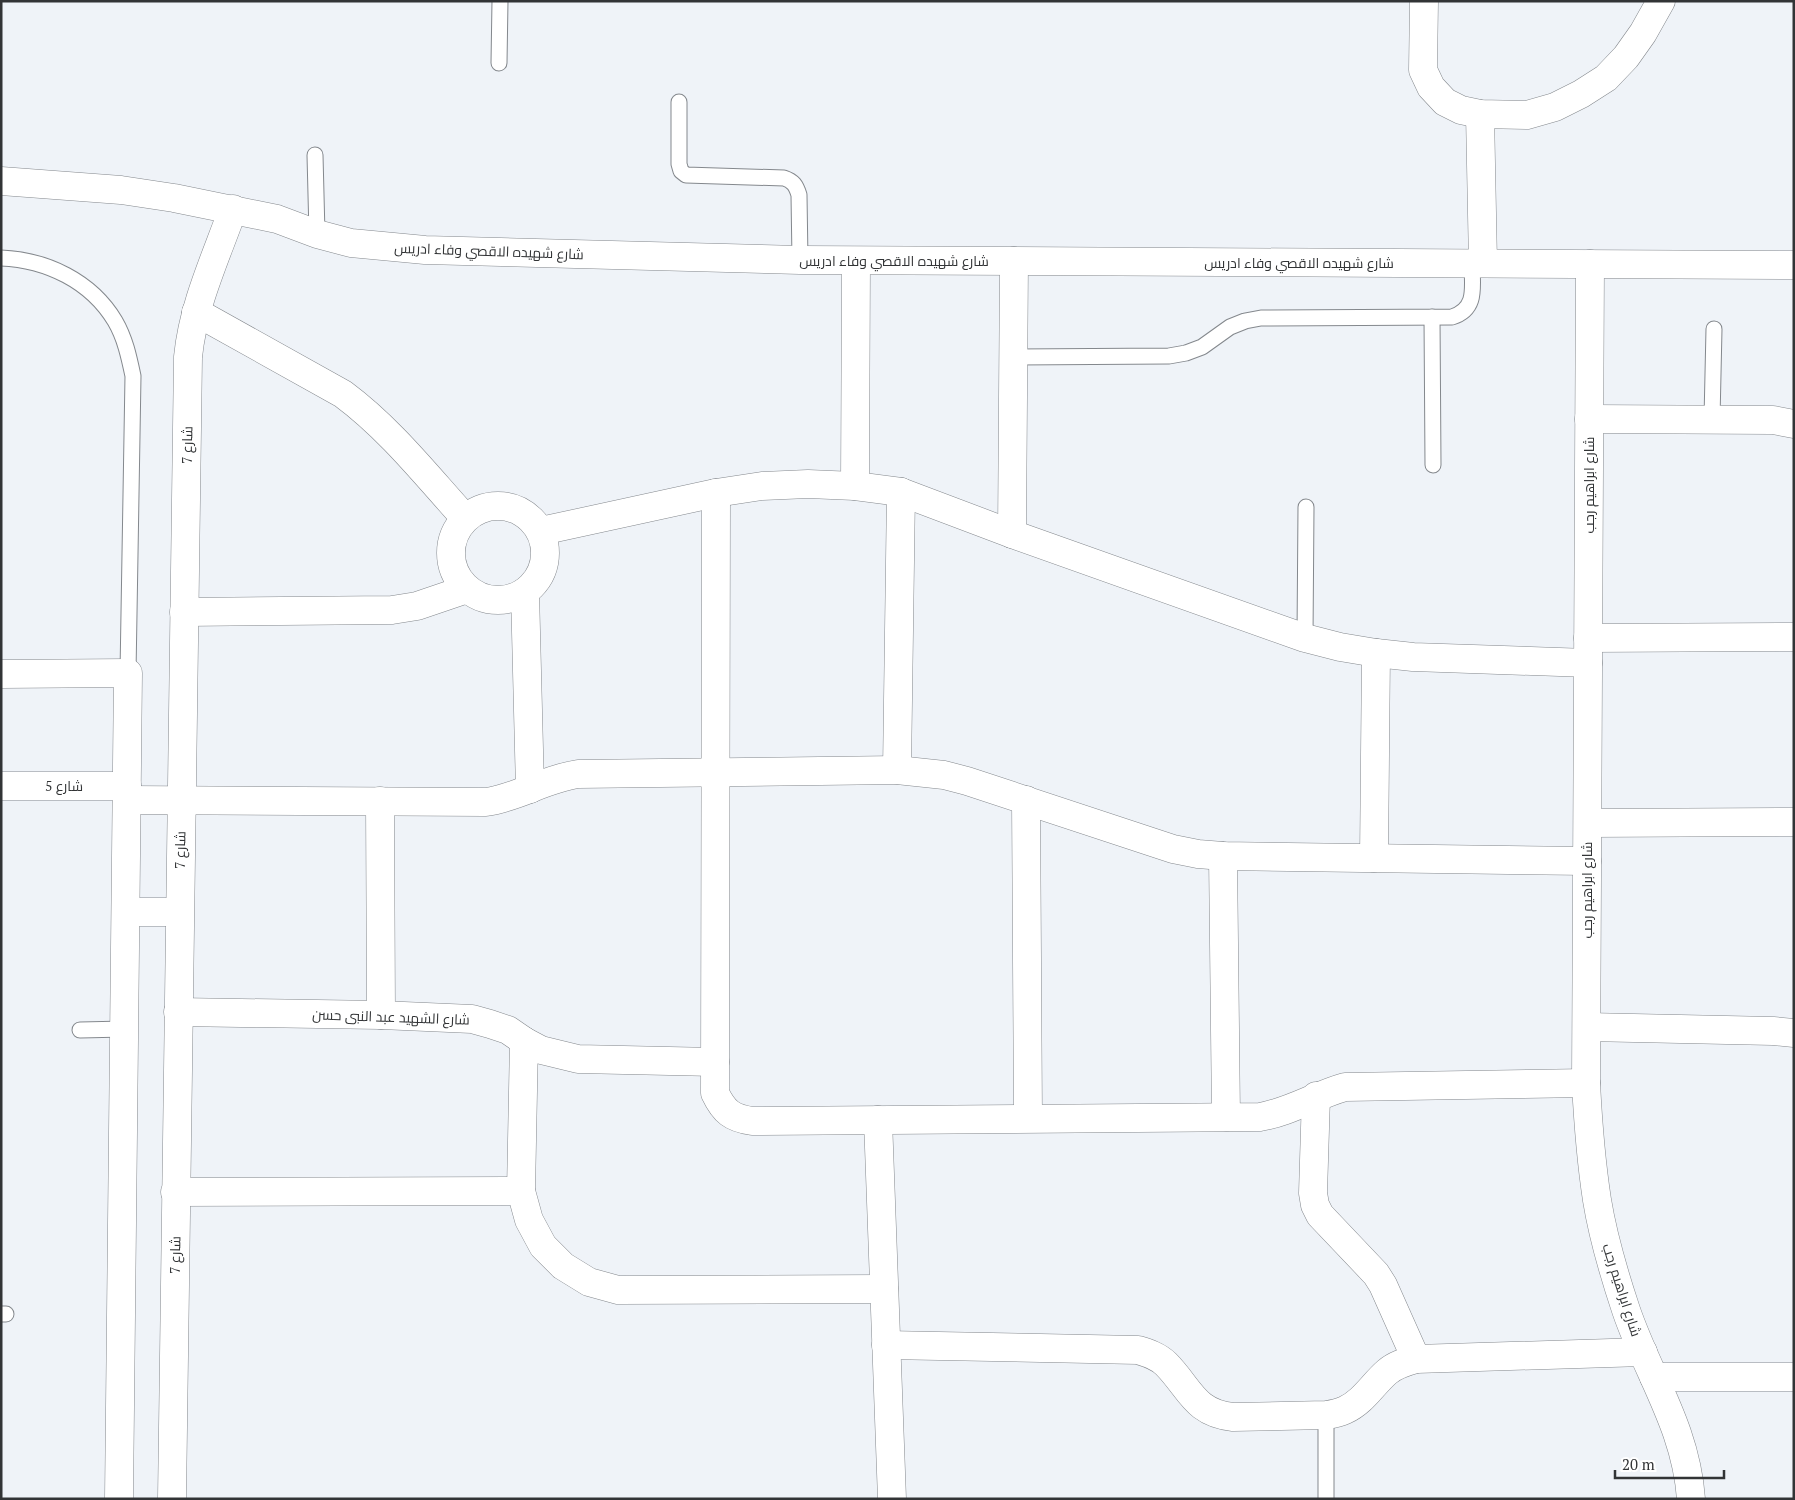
<svg xmlns="http://www.w3.org/2000/svg" width="1795" height="1500" viewBox="0 0 1795 1500" font-family="'PT Serif',Cairo,serif">
<style>
.lines{fill:none;stroke-linecap:round;stroke-linejoin:round}
.lane-casing{stroke:#84888d;stroke-width:17}
.street-casing{stroke:#84888d;stroke-width:29}
.lane{stroke:#fff;stroke-width:15}
.street{stroke:#fff;stroke-width:28}
.labels{text-anchor:middle;stroke-width:4;stroke-linejoin:round;paint-order:stroke}
.street-label{font-size:14px;fill:#323436;stroke:#fff}
</style>
<rect width="100%" height="100%" fill="#eff3f8"/>
<g class="lines">
<defs>
<g id="lane">
<polyline points="499,63 500,1"/>
<path d="M679,102V164L681,171L686,175L784,178C793,181 796,185 799,195L800,260"/>
<polyline points="315,155 317,234"/>
<path d="M1,258C47,260 91,281 115,321C125,338 129,357 133,376L128,673"/>
<polyline points="1432,317 1433,465"/>
<path d="M1014,357L1169,356L1186,353L1202,347L1230,327L1245,321L1261,318L1452,317C1478,309 1472,286 1472,264"/>
<polyline points="1712,419 1714,329"/>
<polyline points="1305,638 1306,507"/>
<polyline points="80,1030 125,1029"/>
<polyline points="1,1314 6,1314"/>
<polyline points="1326,1499 1326,1415"/>
</g>
<g id="street">
<polyline points="1424,1 1423,70 1431,87 1445,102 1461,110 1480,114 1527,115 1555,107 1581,94 1606,78 1626,57 1643,33 1661,1"/>
<polyline points="1480,114 1483,263"/>
<polyline points="1,181 121,190 174,198 277,219 317,234 351,243 425,250 800,260 1794,265"/>
<path d="M1590,264L1586,1083C1588,1122 1591,1161 1597,1200C1603,1237 1614,1274 1626,1310C1648,1375 1686,1427 1691,1499"/>
<path d="M196,312L343,394C390,429 426,475 465,518"/>
<polyline points="1589,419 1773,420 1794,424"/>
<polyline points="855,486 856,261"/>
<path d="M716,493L715,1093C724,1112 732,1118 752,1121L1260,1117C1290,1112 1316,1095 1345,1087L1586,1083"/>
<circle cx="498" cy="553" r="47"/>
<polyline points="541,531 716,493 762,486 808,484 855,486 901,492 1012,534 1305,638 1340,647 1376,653 1413,657 1588,663"/>
<polyline points="1012,534 1014,261"/>
<polyline points="525,592 530,789"/>
<polyline points="184,612 392,610 417,606 467,589"/>
<polyline points="1588,638 1794,637"/>
<polyline points="1,674 128,673 119,1499"/>
<polyline points="897,770 901,492"/>
<polyline points="1,786 127,786"/>
<path d="M127,800L486,802C520,797 544,779 578,774L897,770L944,775L967,781L1173,849L1198,854L1223,856L1587,861"/>
<polyline points="1026,800 1028,1118"/>
<polyline points="380,801 381,1015"/>
<polyline points="1588,823 1794,822"/>
<polyline points="1223,856 1226,1117"/>
<polyline points="1374,858 1376,653"/>
<polyline points="126,912 179,912"/>
<polyline points="178,1012 381,1015 472,1019 490,1024 508,1030 524,1041 541,1050 578,1059 715,1062"/>
<polyline points="1587,1027 1773,1031 1794,1033"/>
<polyline points="524,1041 521,1191 529,1220 543,1246 563,1266 589,1282 618,1290 884,1289"/>
<polyline points="1316,1096 1313,1193 1315,1205 1320,1215 1376,1274 1383,1285 1416,1359"/>
<polyline points="878,1120 892,1499"/>
<polyline points="175,1192 521,1191"/>
<path d="M886,1345L1138,1350C1148,1353 1158,1356 1166,1364C1190,1388 1194,1413 1233,1417L1326,1415C1333,1414 1339,1413 1345,1410C1363,1402 1373,1384 1387,1372C1395,1365 1405,1362 1416,1359L1643,1352"/>
<polyline points="1654,1377 1794,1377"/>
<path d="M172,1499L188,357C193,305 216,257 233,209"/>
</g>
</defs>
<use href="#lane" class="lane-casing"/>
<use href="#street" class="street-casing"/>
<use href="#lane" class="lane"/>
<use href="#street" class="street"/>
</g>
<g class="labels">
<g class="street-label">
<text transform="translate(489 251) rotate(2)" y="5">شارع شهيده الاقصي وفاء ادريس</text>
<text x="894" y="266">شارع شهيده الاقصي وفاء ادريس</text>
<text x="1299" y="268">شارع شهيده الاقصي وفاء ادريس</text>
<text transform="translate(187 445) rotate(-89)" y="5">شارع 7</text>
<text transform="translate(1589 485) rotate(-90)" y="5">شارع ابراهيم رجب</text>
<text x="64" y="791">شارع 5</text>
<text transform="translate(180 850) rotate(-89)" y="5">شارع 7</text>
<text transform="translate(1587 890) rotate(-90)" y="5">شارع ابراهيم رجب</text>
<text transform="translate(391 1017) rotate(2)" y="5">شارع الشهيد عبد النبى حسن</text>
<text transform="translate(175 1255) rotate(-89)" y="5">شارع 7</text>
<text transform="translate(1622 1290) rotate(72)" y="5">شارع ابراهيم رجب</text>
</g>
</g>
<rect width="1795" height="1500" fill="none" stroke="#323436" stroke-width="5"/>
<path d="M1615 1470v8h109v-8" fill="none" stroke="#323436" stroke-width="2.5"/>
<text x="1622" y="1470" font-size="15" fill="#323436" stroke="#ffffff" stroke-width="4" paint-order="stroke">20 m</text>
</svg>
